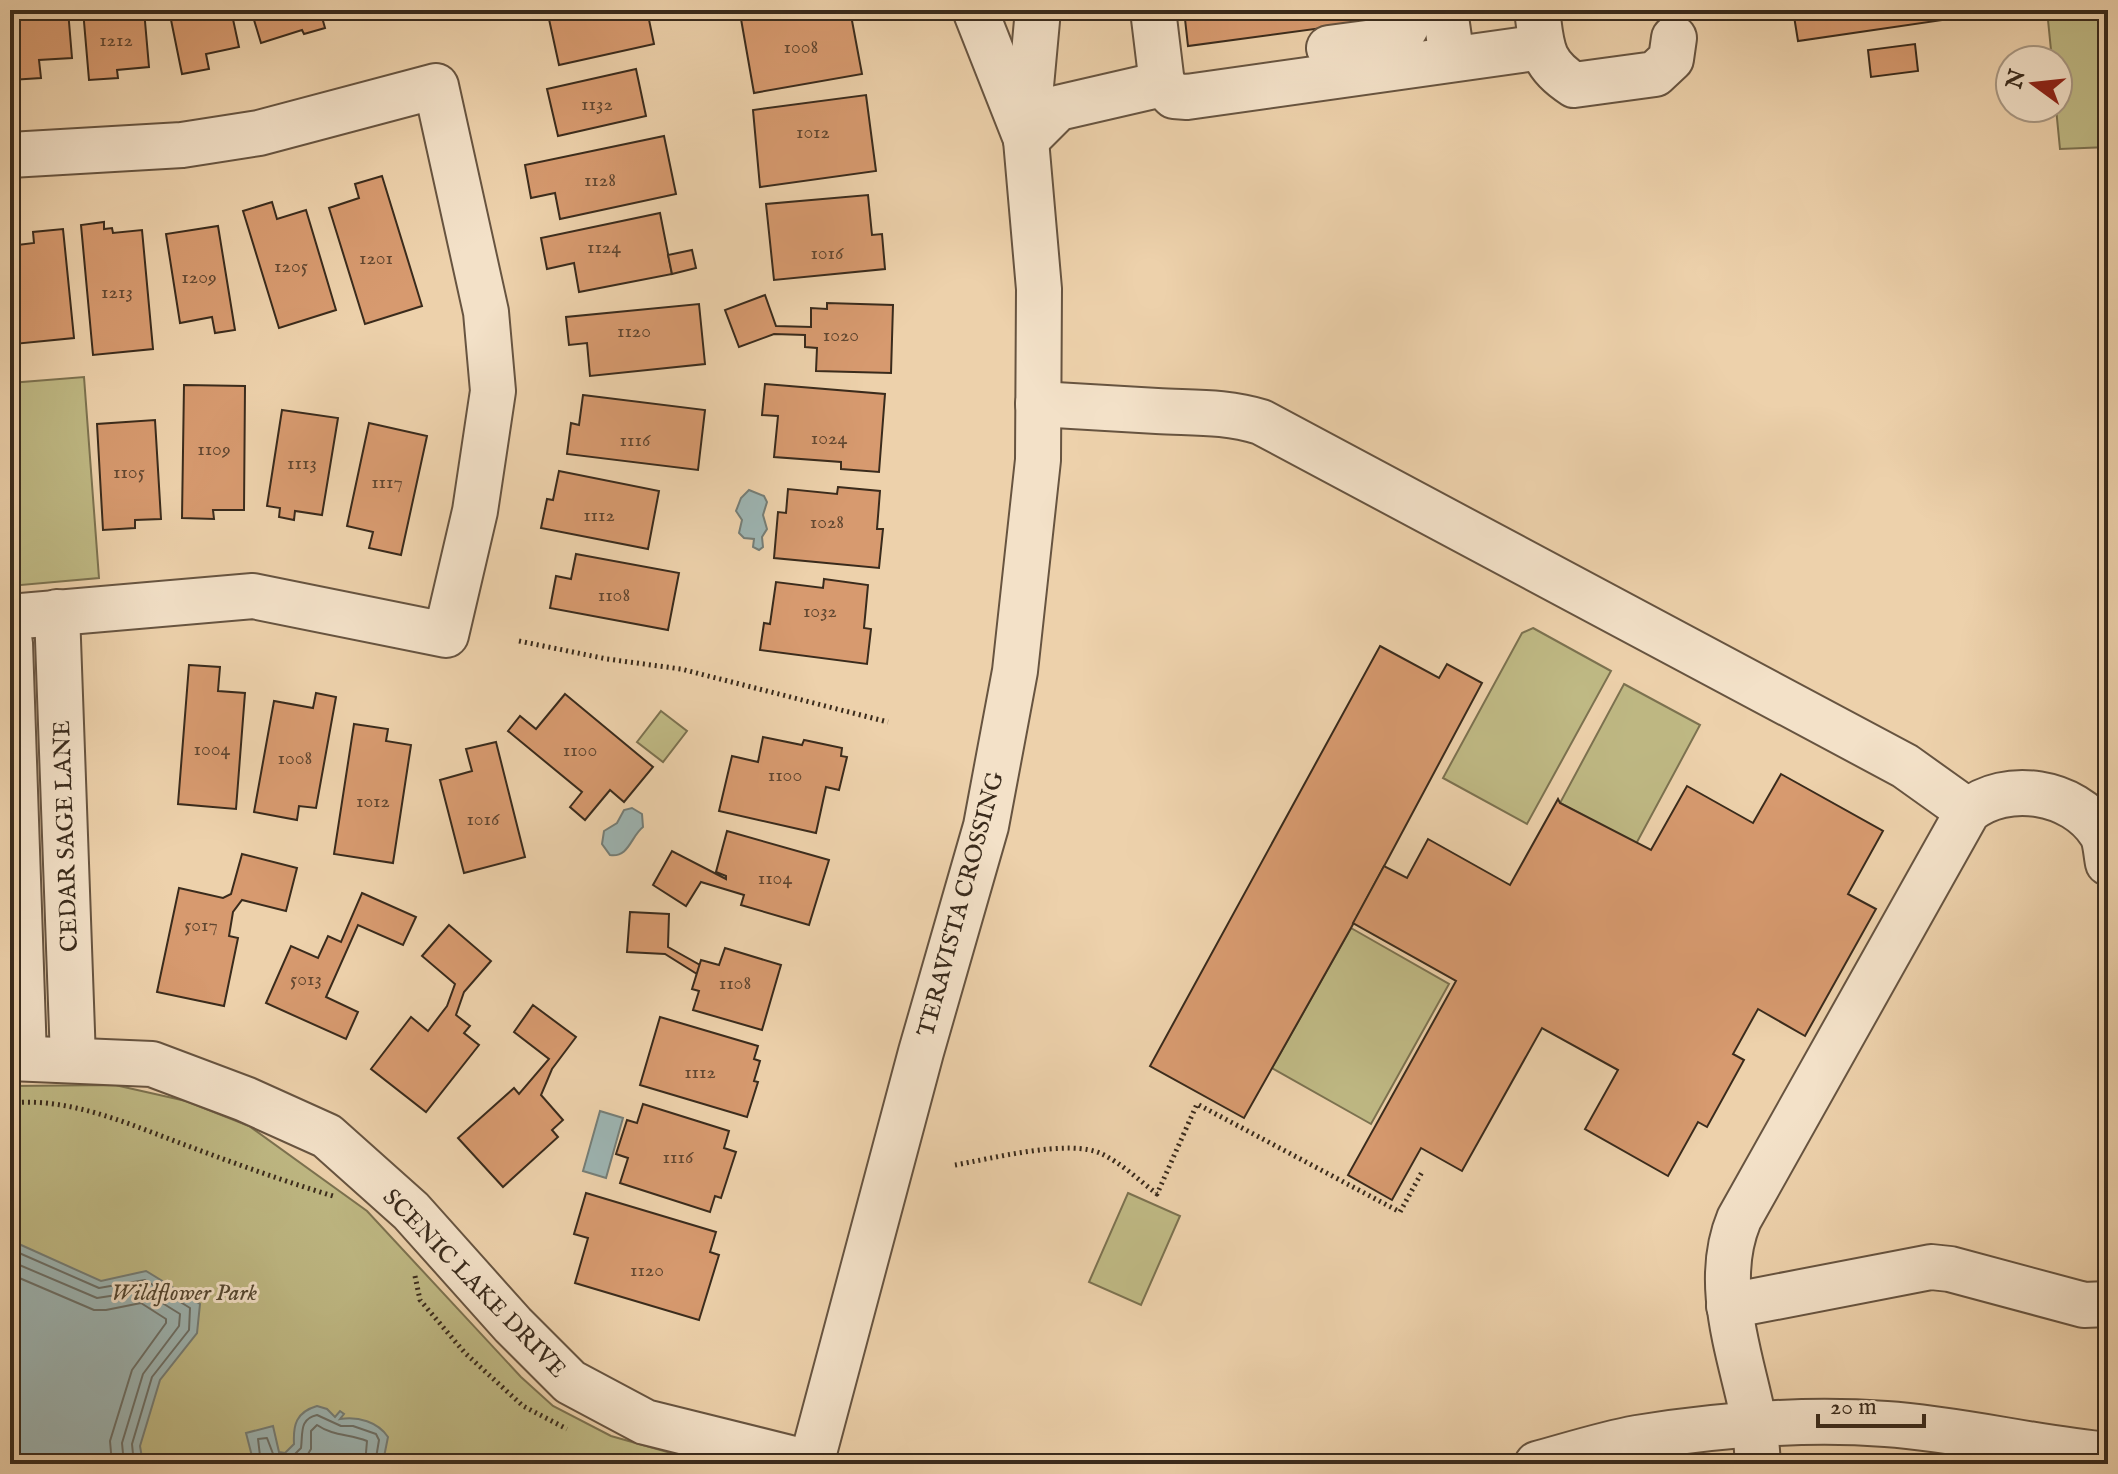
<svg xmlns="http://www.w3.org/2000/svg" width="2118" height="1474" viewBox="0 0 2118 1474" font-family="'IM FELL English',serif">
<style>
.green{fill:#bfb984;stroke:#7c7250;stroke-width:2}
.water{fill:#9db5b3;stroke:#757e77;stroke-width:2}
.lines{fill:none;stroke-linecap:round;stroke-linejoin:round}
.shore{stroke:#6c7068;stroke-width:2}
.building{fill:#d79a6f;stroke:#3a2b1c;stroke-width:2}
.minor-casing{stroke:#675440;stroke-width:48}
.path{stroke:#3a2b1c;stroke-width:5;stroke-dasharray:2 4;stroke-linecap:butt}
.minor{stroke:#f3e1c8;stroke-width:44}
.labels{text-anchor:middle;stroke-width:6;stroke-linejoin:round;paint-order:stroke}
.number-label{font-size:20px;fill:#614731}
.street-label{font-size:24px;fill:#3a2b1c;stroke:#f3e1c8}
.park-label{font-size:24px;font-style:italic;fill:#554731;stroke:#f3e1c8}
</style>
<rect width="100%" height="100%" fill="#edd1ab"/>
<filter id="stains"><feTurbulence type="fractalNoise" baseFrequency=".0025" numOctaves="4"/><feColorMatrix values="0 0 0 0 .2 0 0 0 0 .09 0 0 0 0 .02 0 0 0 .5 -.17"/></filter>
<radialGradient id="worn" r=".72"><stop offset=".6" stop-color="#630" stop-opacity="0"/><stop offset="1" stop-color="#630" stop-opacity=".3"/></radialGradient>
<g class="green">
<polygon points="2047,10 2108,10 2108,147 2060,149 2056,108 2058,60 2052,60"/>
<polygon points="84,377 99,578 10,586 10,383"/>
<polygon points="1533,628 1611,671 1527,824 1443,778 1522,633"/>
<polygon points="1624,684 1700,725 1636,844 1560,803"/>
<polygon points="661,711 687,731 663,762 637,742"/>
<polygon points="1351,928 1449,984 1371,1124 1272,1068"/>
<polygon points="115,1085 186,1101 249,1126 367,1211 521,1377 553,1406 611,1436 710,1464 10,1464 10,1086"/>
<polygon points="1128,1193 1180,1216 1141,1305 1089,1282"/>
</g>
<g class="water">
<polygon points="749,490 764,496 767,502 763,515 767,529 762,537 763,547 759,550 753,547 754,539 744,538 739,533 742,520 736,511 741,498"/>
<path d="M632,808L642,814L643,827C631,836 629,858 610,855L602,844L604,831L617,823L624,810Z"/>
<polygon points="600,1111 623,1118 606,1178 583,1171"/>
<polygon points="10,1240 101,1281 146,1271 200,1304 197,1333 160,1380 140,1446 143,1464 10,1464"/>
<path d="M317,1406L327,1409L335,1417L340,1411L344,1414L340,1419C358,1416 378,1422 388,1437L383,1462L381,1464H254L246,1433L273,1426L279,1452L285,1453L294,1444C293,1425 296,1412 317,1406Z"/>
</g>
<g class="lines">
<g class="shore">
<polyline points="10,1249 99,1288 145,1280 190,1308 189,1330 152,1377 132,1444 134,1464"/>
<polyline points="10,1261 97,1298 143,1291 180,1314 179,1326 143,1374 122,1443 124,1464"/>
<polyline points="10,1274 94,1310 106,1310 141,1303 166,1319 166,1323 132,1370 110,1441 112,1464"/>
<path d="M261,1464L258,1439L267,1438L275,1459L289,1460L301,1448C303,1433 299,1419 317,1415L341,1426H353L376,1434L379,1440L375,1464"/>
<path d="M302,1464L311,1449V1431L317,1425C333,1436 349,1434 367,1441L365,1464"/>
</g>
</g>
<g class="building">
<polygon points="10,10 68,10 72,58 39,60 41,78 11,80"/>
<polygon points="83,10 144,10 149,67 117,70 118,78 89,80"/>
<polygon points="169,10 231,10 239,47 206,54 209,69 182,74"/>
<polygon points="251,10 320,10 325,28 304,34 302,30 261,43"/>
<polygon points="547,10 647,10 654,44 559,65"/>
<polygon points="793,10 850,10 862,74 754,93 741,19"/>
<polygon points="1184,10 1350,10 1352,24 1188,46"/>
<polygon points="1793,10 1977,10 1977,15 1798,41"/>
<polygon points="1915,44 1918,71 1871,77 1868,50"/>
<polygon points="636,69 646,116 558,136 547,89"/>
<polygon points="866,95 876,171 760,187 753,110"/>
<polygon points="664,136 676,194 560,219 555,193 531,198 525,165"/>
<polygon points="382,176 422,306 365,324 329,208 359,198 355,184"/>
<polygon points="868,195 872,235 882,234 885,269 774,280 766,204"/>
<polygon points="272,202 277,219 306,210 336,310 279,328 243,211"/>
<polygon points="660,213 672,274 579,292 574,263 547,269 541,238"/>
<polygon points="104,222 104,229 112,228 113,233 142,230 153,349 93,355 81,225"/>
<polygon points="218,226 235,330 215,333 212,317 180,323 166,234"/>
<polygon points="63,229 74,338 14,344 10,300 10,246 34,243 33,232"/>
<polygon points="692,250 696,268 672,274 668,255"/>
<polygon points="765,295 776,326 811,327 811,308 827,309 827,303 893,305 891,373 816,371 817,348 805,347 805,335 774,334 739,347 725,310"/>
<polygon points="699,304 705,364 590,376 587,343 569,345 566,317"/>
<polygon points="765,384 885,394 879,472 841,469 841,462 774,457 778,416 762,415"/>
<polygon points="184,385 245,386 244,510 213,510 214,519 182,518"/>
<polygon points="583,395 705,410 698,470 567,454 571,423 579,425"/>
<polygon points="282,410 338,418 322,515 295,511 294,520 279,517 280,508 267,506"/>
<polygon points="155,420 161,519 135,520 135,528 103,530 97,424"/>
<polygon points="369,423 427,436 401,555 369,548 373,532 347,526"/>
<polygon points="559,471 659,491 648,549 541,528 547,499 553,500"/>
<polygon points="838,487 880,491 877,529 883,529 879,568 774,558 778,512 786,513 788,489 837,494"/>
<polygon points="576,554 679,573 668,630 550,608 556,576 571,579"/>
<polygon points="824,579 868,585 864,628 871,629 867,664 760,650 764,623 770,624 776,582 823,588"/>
<polygon points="1380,646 1439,678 1447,664 1482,683 1351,928 1244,1118 1150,1066"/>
<polygon points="189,665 220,667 218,691 245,693 236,809 178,804"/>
<polygon points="316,693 336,697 316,808 299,806 297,820 254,812 274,701 313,708"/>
<polygon points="565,694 653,767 624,802 610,790 585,820 570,807 582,792 508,731 520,716 536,729"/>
<polygon points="354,724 388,729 386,741 411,745 393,863 334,854"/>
<polygon points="763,737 802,745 804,740 842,748 841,756 847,757 839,790 826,787 816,833 719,811 732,756 758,762"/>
<polygon points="496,742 525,857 464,873 440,780 472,771 466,749"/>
<polygon points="1781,774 1883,831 1848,894 1876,909 1805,1036 1758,1009 1733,1054 1744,1060 1707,1127 1698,1122 1668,1176 1585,1129 1618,1070 1542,1028 1462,1171 1421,1148 1392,1200 1348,1175 1456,981 1353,923 1384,866 1407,878 1428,839 1510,885 1558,799 1560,803 1651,850 1687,786 1753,823"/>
<polygon points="727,831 829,860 809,925 741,905 744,895 701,882 686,906 653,885 672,851 726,879 726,876 716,872"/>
<polygon points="242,854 297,868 286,911 242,900 233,912 229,936 238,938 224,1006 157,992 179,888 223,898 231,894"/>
<polygon points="362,893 416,917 403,945 358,925 326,997 358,1012 346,1039 266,1003 291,946 318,958 328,936 341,942"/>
<polygon points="630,912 669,914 668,947 700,965 697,974 665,954 627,952"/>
<polygon points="449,925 491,961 464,992 456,1015 470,1026 464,1033 479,1045 426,1112 371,1069 411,1017 428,1031 447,1006 455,984 422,956"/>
<polygon points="725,948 781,965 762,1030 693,1010 699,991 692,989 701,960 719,965"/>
<polygon points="533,1005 576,1037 552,1069 541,1095 563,1120 552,1130 558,1137 503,1187 458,1138 514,1088 519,1094 549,1059 514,1032"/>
<polygon points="660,1017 758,1046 754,1059 760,1061 754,1081 758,1082 747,1117 640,1085"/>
<polygon points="643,1104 729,1131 724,1148 736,1152 721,1198 715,1196 710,1212 620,1183 628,1158 616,1154 627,1120 637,1123"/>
<polygon points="586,1193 716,1232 710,1252 719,1255 699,1320 575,1283 588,1238 574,1234"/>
</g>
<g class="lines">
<defs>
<g id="minor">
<polyline points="975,10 1024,134"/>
<polyline points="1153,10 1162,84"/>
<polyline points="1445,10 1452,59"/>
<path d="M1537,10C1542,47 1540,63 1574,85L1655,74L1671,59L1674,38"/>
<polyline points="1329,48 1382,41 1405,29 1415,10"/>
<polyline points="1026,140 1058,108 1162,84 1174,96 1187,97 1542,47"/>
<polyline points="10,155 182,145 259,133 436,86 486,312 493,391 475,511 446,635 253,596 10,617"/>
<path d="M1038,404C1078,406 1117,409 1157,411C1193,413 1226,411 1261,422L1905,766L1968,811"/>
<polyline points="57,612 73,1059"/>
<polyline points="10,643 24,1057"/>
<polyline points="10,1058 152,1064 245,1099 327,1136 411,1211 513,1325 570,1382 645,1422 814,1464"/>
<polyline points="1729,1306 1931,1267 1950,1269 2084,1305 2108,1304"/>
<polyline points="811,1464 921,1052 986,826 1015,671 1038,460 1039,289 1026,140 1038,10"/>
<path d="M1537,1464C1570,1455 1604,1444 1637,1438C1718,1425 1804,1418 1886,1424C1960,1429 2033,1448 2108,1455"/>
<path d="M1758,1464C1757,1450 1756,1435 1754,1421C1741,1355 1712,1284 1739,1219L1968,811C2006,780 2074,790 2101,833C2106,841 2106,854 2108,863"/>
</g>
</defs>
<use href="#minor" class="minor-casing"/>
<g class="path">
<polyline points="519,641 607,659 681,669 888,722"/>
<path d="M10,1103C71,1097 131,1125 188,1146C236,1164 284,1181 333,1196"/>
<path d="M955,1165C990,1159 1070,1138 1102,1154C1121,1163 1140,1181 1157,1194L1197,1104L1400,1212L1422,1172"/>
<polyline points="415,1276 420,1300 465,1353 523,1406 567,1429"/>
</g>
<use href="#minor" class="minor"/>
</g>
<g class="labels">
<g class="number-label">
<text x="116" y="46">1212</text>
<text x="801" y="53">1008</text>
<text x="597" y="110">1132</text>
<text x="813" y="138">1012</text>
<text x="600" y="186">1128</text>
<text x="604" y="253">1124</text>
<text x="827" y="259">1016</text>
<text x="376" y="264">1201</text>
<text x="291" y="272">1205</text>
<text x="199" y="283">1209</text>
<text x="117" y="298">1213</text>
<text x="634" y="337">1120</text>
<text x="841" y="341">1020</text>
<text x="829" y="444">1024</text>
<text x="635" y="446">1116</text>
<text x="214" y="455">1109</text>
<text x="302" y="469">1113</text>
<text x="129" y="478">1105</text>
<text x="387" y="488">1117</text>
<text x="599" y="521">1112</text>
<text x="827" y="528">1028</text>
<text x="614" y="601">1108</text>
<text x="820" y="617">1032</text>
<text x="212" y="755">1004</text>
<text x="580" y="756">1100</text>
<text x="295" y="764">1008</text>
<text x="785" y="781">1100</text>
<text x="373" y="807">1012</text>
<text x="483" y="825">1016</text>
<text x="775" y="884">1104</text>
<text x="201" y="931">5017</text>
<text x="306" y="985">5013</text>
<text x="735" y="989">1108</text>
<text x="700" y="1078">1112</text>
<text x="678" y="1163">1116</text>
<text x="647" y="1276">1120</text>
</g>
<g class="street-label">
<text transform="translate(65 836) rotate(-92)" y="8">CEDAR SAGE LANE</text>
<text transform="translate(960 904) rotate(-75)" y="8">TERAVISTA CROSSING</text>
<text transform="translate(475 1283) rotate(46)" y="8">SCENIC LAKE DRIVE</text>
</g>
<g class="park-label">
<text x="184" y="1300">Wildflower Park</text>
</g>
</g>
<rect width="2118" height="1474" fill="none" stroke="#edd1ab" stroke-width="40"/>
<rect x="12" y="12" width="2094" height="1450" fill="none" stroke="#3a2b1c" stroke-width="4"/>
<rect x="20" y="20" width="2078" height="1434" fill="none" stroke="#3a2b1c" stroke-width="2"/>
<g transform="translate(2034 84) rotate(285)"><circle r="38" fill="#f3e1c8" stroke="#a99883" stroke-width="2"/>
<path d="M0-6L14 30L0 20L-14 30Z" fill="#8f2418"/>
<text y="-12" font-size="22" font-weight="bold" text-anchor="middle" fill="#3a2b1c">N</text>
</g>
<path d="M1818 1414v12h106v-12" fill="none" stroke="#3a2b1c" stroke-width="4"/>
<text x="1830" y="1414" font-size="24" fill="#3a2b1c" stroke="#f3e1c8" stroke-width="6" paint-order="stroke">20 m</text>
<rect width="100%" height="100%" filter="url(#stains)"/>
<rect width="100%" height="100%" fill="url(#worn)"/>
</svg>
